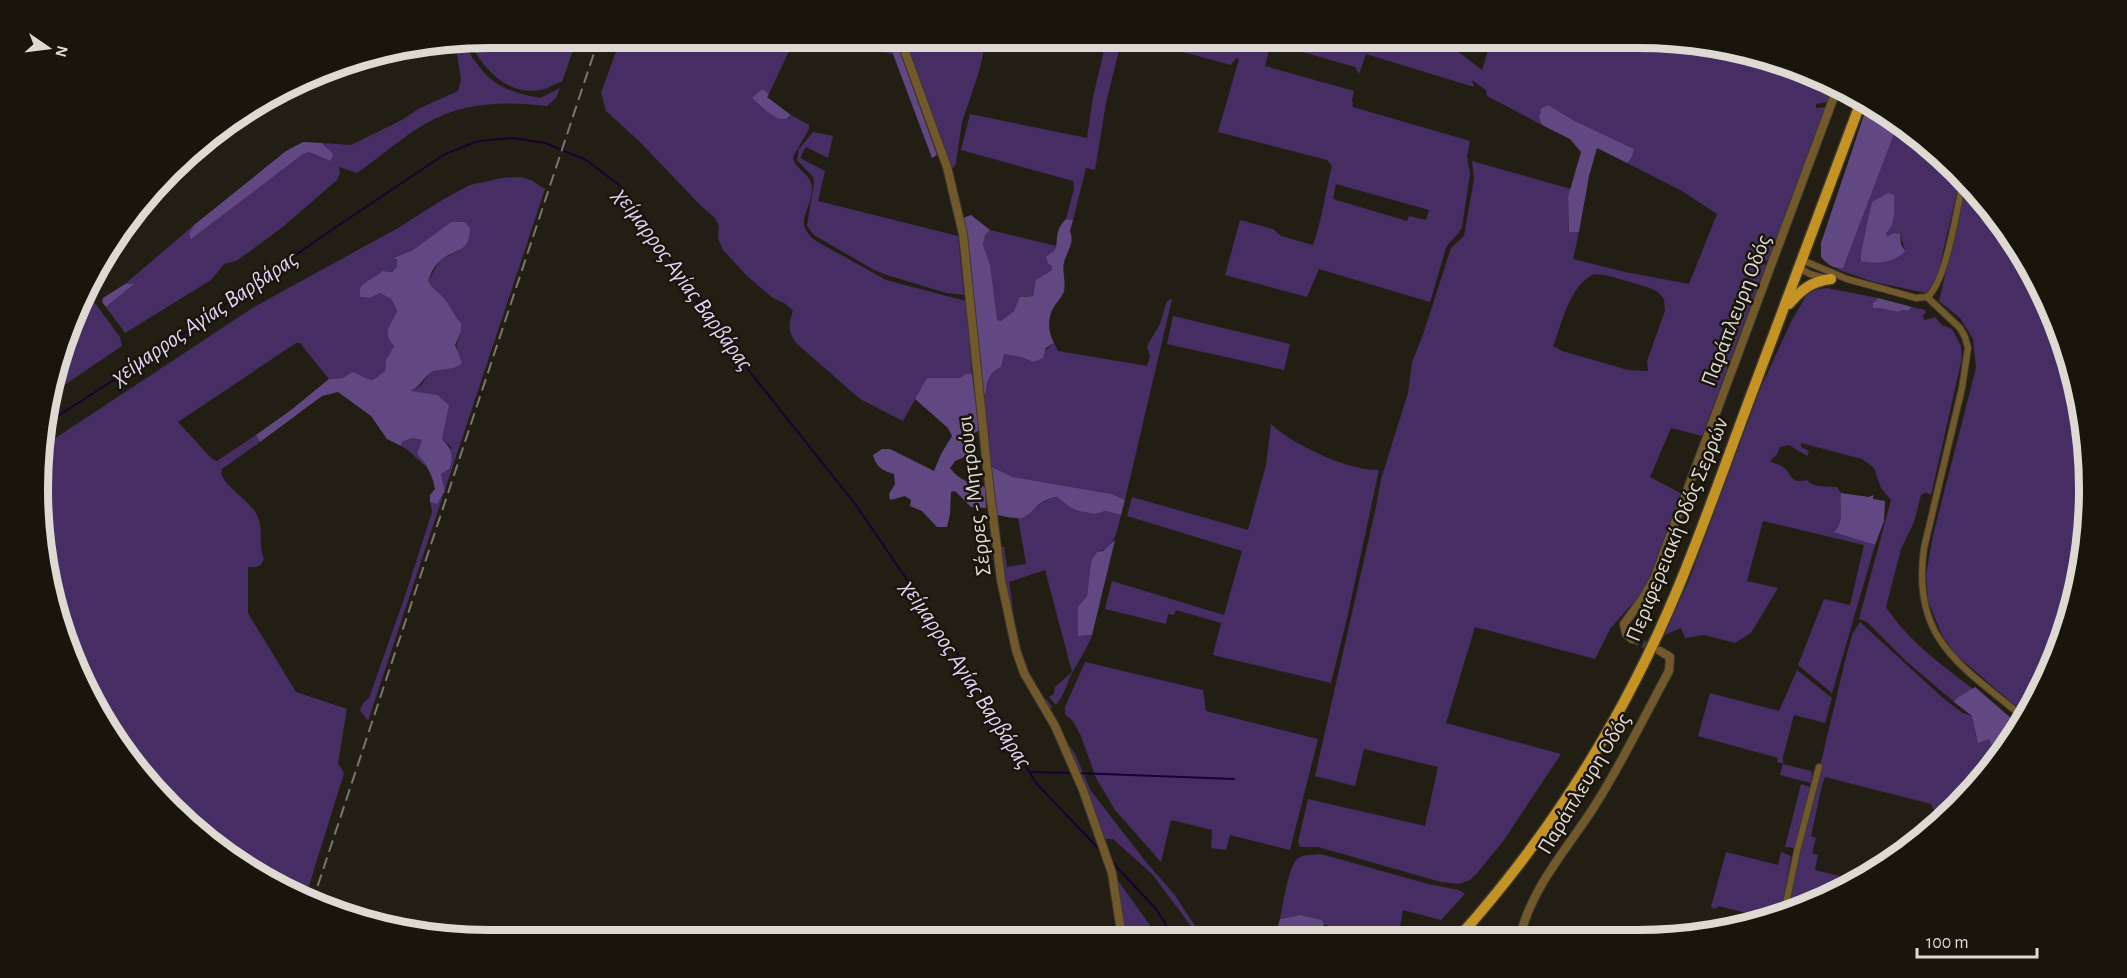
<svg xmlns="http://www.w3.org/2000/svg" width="2127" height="978" viewBox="0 0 2127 978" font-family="'Alegreya Sans',sans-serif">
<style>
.green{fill:#462e64;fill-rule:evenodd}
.forest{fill:#614883}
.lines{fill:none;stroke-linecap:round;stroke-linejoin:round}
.stream{stroke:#1a0032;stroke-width:2}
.tertiary-tunnel{stroke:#3f3a31;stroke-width:8;stroke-dasharray:8 4;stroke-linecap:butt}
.minor-casing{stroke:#3d382f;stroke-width:8}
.tertiary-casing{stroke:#3d382f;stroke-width:10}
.primary-casing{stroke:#3d382f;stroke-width:13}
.minor{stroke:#71592b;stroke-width:6}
.tertiary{stroke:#71592b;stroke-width:8}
.primary{stroke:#c59323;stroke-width:10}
.rail{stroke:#7a766d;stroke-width:2;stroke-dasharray:12 6;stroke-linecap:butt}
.labels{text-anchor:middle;stroke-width:5;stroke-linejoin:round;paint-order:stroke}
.street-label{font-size:22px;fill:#dedad3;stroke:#1a150b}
.water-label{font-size:24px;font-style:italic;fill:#e1d3f7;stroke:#1a150b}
.rim{fill:none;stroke:#dedad3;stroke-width:8}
</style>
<rect width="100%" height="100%" fill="#231e14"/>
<g class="green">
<path d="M489,38H577L562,82C554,83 548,89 541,90C506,96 483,68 469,41Z"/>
<path d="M621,38H795L769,94L762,89L756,95L789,118L791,115L809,125V129L793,157C795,171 813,174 812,189C811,213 792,222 816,241L886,280L966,301L972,374H965L960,378H927L903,421L860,399L796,343C788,331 788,325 793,311L786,304L773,298L747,276L723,250L718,238L719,226L715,218L700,205L640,142L606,111L601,93Z"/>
<polygon points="861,38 895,38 897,44 893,50 893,54 859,47"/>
<polygon points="903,38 987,38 978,75 962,122 956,163 953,168 950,166"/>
<polygon points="1107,38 1122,38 1106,103 1095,170 1086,168 1073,220 1066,219 1074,189 1073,181 961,150 970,114 1087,138 1093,97"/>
<path d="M1131,38H1440L1482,70L1492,38H1647L1645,41L1654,44L1656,39L1726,46L1810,72L1834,84L1827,102L1816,104V108L1826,107L1771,256L1767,261L1762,258L1760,263L1766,265L1702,436L1671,428L1650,477L1680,493V496L1648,582L1640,595L1610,629L1595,659L1475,627L1446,723L1561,754L1504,840L1478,872L1470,880L1459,884L1441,882L1318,847H1300L1298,842L1308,799L1425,826L1438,767L1364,749L1355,786L1315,776L1376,507L1381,479L1408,393L1412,362L1423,335L1451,248L1464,236L1474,179L1472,161L1571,189L1568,197L1569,232H1579L1573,259L1625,272L1689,284L1717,214L1682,191L1627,163L1632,157L1634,149L1575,121L1548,105L1539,118L1542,125L1487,96L1486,90L1472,80L1474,87L1366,54L1359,74L1355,67L1271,43L1265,66L1354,91L1352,100L1353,107L1470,141L1467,156L1470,174L1462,227C1458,236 1450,240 1446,248L1430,302L1319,269L1307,297L1225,275L1240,220L1273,229L1281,236L1313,245C1322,220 1325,193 1332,166L1327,160L1218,132L1239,59L1236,58L1231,65ZM1336,184L1429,210L1426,220L1409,216L1407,221L1333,199ZM1594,274L1606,275L1650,288L1658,292L1664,299L1665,311L1647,361L1648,371L1628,370L1562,351L1553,346C1563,321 1569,286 1594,274Z"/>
<path d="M463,42C485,79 496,90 540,98L560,88L556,98L547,106C505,101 462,102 425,124C401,138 380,157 357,173L339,167L340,173L337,180L284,226L249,252L236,261L224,264L211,280L125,333L106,307L133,285L125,284L194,225L189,234L191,238L303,154L309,152L327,158L328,149L322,143L351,145L400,121L420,108L458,91L461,79L455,43Z"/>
<path d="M1895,118L1961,174L1936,282L1926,293L1874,282L1836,269L1843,267L1894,134L1896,122ZM1895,203C1893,214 1895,225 1886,233L1887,238L1900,234L1905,250C1889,264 1879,257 1861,252L1865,234Z"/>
<polygon points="813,132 833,136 828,158 806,147 800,158 825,171 818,201 958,236 964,295 946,293 887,275 874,270 814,235 807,226 814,183 813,177 797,160 799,149"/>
<path d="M520,177L531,180L545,189L368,721L360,710L364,702L369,698L405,596L432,512L430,502L437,504L445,491L441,474L445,470L451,447L442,439L444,429L410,392L421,385L429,374L439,369L457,353C455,342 461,334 461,323C453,315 450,303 441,295C436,290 432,288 428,281L440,260L463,248L451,222L413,250L394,257L397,259V266L391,272L382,271C375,278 367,280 360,288V297L370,298L380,293L391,299L397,312C391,325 383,333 394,346L386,360L385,371L373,380C364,379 360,373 352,372L343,378L329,379L300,343H296L178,422L212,459L217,461L256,435L260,442L222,469L221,474C228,489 243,496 253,509C266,525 257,543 264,559C260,568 257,567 248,567V613L296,692L347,709L338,763L344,773L305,899L192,829L98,714L46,577L38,489L42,447L254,307L398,228L442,200L470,185L502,178Z"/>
<polygon points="1967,182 2013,238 2055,316 2081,401 2089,489 2081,577 2055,661 2025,714 1954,653 1942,635 1928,601 1926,575 1933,535 1976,368 1973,339 1960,318 1939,301"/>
<polygon points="990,230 1056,246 1052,270 1045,274 1033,296 1024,296 1014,311 1001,321 997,320 983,245 985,235"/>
<path d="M1827,288L1878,298L1873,303L1876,308L1881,307L1896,312L1903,310L1908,311L1912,307L1925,310L1926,313L1923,315L1924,320L1935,317L1942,325L1952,329L1961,346L1962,358L1931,495L1926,492L1921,495L1914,522L1901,549L1886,607C1908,641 1942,665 1973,689L1957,698L1954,702L1906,661L1867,622L1859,619L1891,500L1881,488L1874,468L1862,459L1801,443V447L1809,451L1807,456L1789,445L1780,447L1777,454L1770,461C1775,464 1779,464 1783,467C1793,474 1789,484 1806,480C1809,481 1811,484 1814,485C1815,486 1834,487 1837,487L1841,493C1838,509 1846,519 1835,532L1875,545L1832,693L1798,665L1824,599L1850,605L1864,545L1763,521L1747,581L1778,588L1751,633L1735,643L1704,635L1685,638L1681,628L1664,635L1690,578L1761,387L1791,322L1807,294L1813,290Z"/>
<polygon points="92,299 120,337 122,346 48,396 83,302"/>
<polygon points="1172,299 1125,500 1112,494 1013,477 990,466 983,396 986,393 989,377 1004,354 1021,357 1033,362 1054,343 1058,351 1147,366 1150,357 1147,346 1160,324 1167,301"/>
<polygon points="1173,316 1290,344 1284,370 1167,344"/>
<path d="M1271,424C1293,445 1349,471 1379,470L1348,614L1331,683L1213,655L1221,623L1176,610L1174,615L1168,614L1166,624L1105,609L1112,581L1224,615L1242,551L1127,516L1132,497L1248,530L1266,465Z"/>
<polygon points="412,438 422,440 417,454 423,460 426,467 409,451 401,446 402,442"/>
<path d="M1058,497L1070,507L1078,511L1095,514L1105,511L1121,515C1117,531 1115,548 1097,552L1091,561L1087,596L1078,607V636L1092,635C1087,650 1078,661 1071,675C1066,685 1064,696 1056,705L1049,697L1054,694L1055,687L1072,672L1045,570L1009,582C1012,596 1012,610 1015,624C1018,643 1032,686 1044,700L1046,699L1053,708L1049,707C1010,666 1009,600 1001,547H1004L1007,567L1026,564L1018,518C1036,514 1036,500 1058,497Z"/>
<polygon points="1860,622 1944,699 1963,713 1972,716 1975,724 1976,737 1990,738 1993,748 2003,752 1996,764 1929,831 1934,810 1931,804 1825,777 1822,785 1811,836 1816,838 1812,853 1818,855 1815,870 1856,880 1816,903 1789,897 1845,661 1852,635"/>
<polygon points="1085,662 1203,690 1206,711 1318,739 1290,850 1230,835 1226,850 1211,848 1212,830 1171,820 1161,862 1115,810 1096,778 1081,736 1073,721 1065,714 1065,707"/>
<polygon points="1797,670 1832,698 1825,723 1794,715 1783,757 1783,764 1811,771 1812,773 1811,783 1780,775 1783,764 1777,762 1778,758 1698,736 1710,693 1779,711"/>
<polygon points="1066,741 1075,754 1091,791 1146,862 1174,894 1203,938 1200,938 1152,874 1113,839 1104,839 1086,785"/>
<polygon points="1801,784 1810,787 1795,848 1785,847"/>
<polygon points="1726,852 1778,865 1781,852 1791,856 1781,914 1765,918 1719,906 1714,909 1711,907"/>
<path d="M1321,854L1428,884L1459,890L1465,894L1441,920L1403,910L1398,938H1369L1324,924L1322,920L1300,915L1280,919C1283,905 1288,868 1297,859C1303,854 1313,855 1321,854Z"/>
<polygon points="1114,875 1159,938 1125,938"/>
</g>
<g class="forest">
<polygon points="897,44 937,155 932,158 893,54 893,50"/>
<path d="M762,89L769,94L767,97L791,115C780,128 762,106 752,98Z"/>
<path d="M1868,103L1889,113L1896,122L1894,134L1843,268C1833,269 1827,264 1821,257V243Z"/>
<polygon points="1548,105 1575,121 1634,149 1632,157 1627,163 1597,148 1589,176 1579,232 1569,232 1568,197 1581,152 1570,139 1542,125 1539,118 1541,109"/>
<polygon points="303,142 322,143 333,154 331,161 309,152 303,154 191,239 189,234 194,225 286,151"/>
<path d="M1888,193L1894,195C1895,207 1896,225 1886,233L1887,237L1894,233L1900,234L1901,244L1905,251C1896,262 1875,265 1861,261V252L1872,202Z"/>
<path d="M971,215L990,230L985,235L983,245L990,265L997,320L1001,321L1014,311L1020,297L1033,296L1036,280L1052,270V266L1048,263L1046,257C1048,255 1051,253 1054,251C1060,244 1052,233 1066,219L1073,220L1070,231C1075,243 1067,251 1064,262C1062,272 1066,281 1064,291C1062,298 1057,301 1054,307C1047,318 1048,332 1054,343L1046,348L1043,358L1033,362L1021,357L1004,354L1001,367C989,372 987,381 986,393L983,396L963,218Z"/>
<path d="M451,222H465L470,229C469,253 457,248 442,259C435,264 431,273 428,281C432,288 436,290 441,295C450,303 453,315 461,323V331L455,345L462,363C451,373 439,366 429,374C422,380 422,384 411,391L437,395L449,405L442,439C452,449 453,454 450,468L441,474L445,491L437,504L430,502V495L435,489C433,476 426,463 417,454L422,440L412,438L402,442L401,446L387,439L371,416L338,392L322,396L260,442L256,435L291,410L329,379L343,378L352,372C360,373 364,379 373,380L385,371L386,360L394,346C381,330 391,327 397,311L391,299L380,293L370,298L360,297V288C366,280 375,278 382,271L392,272L397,266V259L393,258L413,250Z"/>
<polygon points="125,284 134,284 106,307 102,302 103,298"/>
<polygon points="1878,298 1912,307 1908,311 1903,310 1897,312 1881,308 1873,308 1873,303"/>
<path d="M965,374H972L979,430L972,435L969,455L955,461L950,468C960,481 970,483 985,487L986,508L971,507L955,491L951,492L950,514L947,527H937L922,511L910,506L911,500L905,496L890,500L889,494L895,484L894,474C882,470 877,468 873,455L882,449H890L934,471L941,454L952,436L948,428L915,399L927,378H960Z"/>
<path d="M990,466L1013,477L1112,494L1125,500L1121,515L1105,511L1095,514L1078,511L1070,507L1057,497C1035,500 1035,514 1021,518C1014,519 1004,516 997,515Z"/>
<path d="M1841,493L1869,497L1873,495V499L1885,501L1884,521L1875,545L1834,532C1846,520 1838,508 1841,493Z"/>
<polygon points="1115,540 1092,635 1078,636 1078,607 1087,596 1091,561 1097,552 1103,551"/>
<polygon points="1975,687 2019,725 2003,752 1993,748 1989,739 1978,743 1972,716 1954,702 1957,698"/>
<polygon points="1300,915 1322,920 1324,924 1320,938 1275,938 1280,919"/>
</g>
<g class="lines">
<g class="stream">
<polyline points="44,425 151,356 330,231 445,154 479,141 513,138 545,143 586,160 618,184 643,215 707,318 856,505 963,662 1036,783 1099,849"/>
<polyline points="1030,772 1072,773"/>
<polyline points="1077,773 1234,779"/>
<polyline points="1112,862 1156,909 1174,938"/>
</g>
<polyline class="tertiary-tunnel" points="1632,639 1657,650"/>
<defs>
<g id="minor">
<path d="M1802,260L1847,279L1916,298L1927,297C1947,282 1957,205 1964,178"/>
<polyline points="1799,268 1810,274 1824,278"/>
<path d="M1927,297L1960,328L1965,337L1968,348L1962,388L1924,548C1911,640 1961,665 2023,717"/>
<polyline points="1784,913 1797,851 1819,767"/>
</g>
<g id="tertiary">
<polyline points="900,38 947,167 963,234 987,467 1001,580 1016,650 1024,673 1055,726 1083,790 1112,873 1122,938"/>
<polyline points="1632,639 1626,634 1624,624 1643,598 1654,579 1838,86"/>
<path d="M1520,937C1531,888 1567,849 1594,807C1622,763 1644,717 1669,671L1670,657L1660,651"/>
</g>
<g id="primary">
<path d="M1789,304C1801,290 1812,281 1831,279"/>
<path d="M1459,937C1551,834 1625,716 1678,588C1705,523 1728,456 1753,390C1789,293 1826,196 1862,99"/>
</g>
</defs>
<use href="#minor" class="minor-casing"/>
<use href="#tertiary" class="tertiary-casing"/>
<use href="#primary" class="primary-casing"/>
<use href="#minor" class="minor"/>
<use href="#tertiary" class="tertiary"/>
<use href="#primary" class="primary"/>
<polyline class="rail" points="312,903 599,38"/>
</g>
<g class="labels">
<g class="street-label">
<text transform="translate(1735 310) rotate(-69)" y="8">Παράπλευρη Οδός</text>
<text transform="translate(973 496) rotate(-97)" y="8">Σέρρες - Μητρούσι</text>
<text transform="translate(1676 529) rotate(-68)" y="8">Περιφερειακή Οδός Σερρών</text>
<text transform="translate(1583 783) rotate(-59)" y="8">Παράπλευρη Οδός</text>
</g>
<g class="water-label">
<text transform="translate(684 279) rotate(54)" y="8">χείμαρρος Αγίας Βαρβάρας</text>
<text transform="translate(204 317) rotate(-34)" y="8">χείμαρρος Αγίας Βαρβάρας</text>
<text transform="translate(967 674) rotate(57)" y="8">χείμαρρος Αγίας Βαρβάρας</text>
</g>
</g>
<path d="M0 0H2127V978H0ZM489 48H1638A441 441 0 0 1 2079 489V489A441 441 0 0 1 1638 930H489A441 441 0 0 1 48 489V489A441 441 0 0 1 489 48Z" fill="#1a150b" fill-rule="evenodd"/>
<path class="rim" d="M489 48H1638A441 441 0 0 1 2079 489V489A441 441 0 0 1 1638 930H489A441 441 0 0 1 48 489V489A441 441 0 0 1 489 48Z"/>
<g transform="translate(48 48) rotate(104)" stroke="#1a150b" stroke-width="4.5" paint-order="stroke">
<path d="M0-4.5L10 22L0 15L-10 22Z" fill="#dedad3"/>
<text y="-9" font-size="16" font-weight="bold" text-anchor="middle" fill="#dedad3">N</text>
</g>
<path d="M1917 948v9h120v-9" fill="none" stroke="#dedad3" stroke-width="3"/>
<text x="1926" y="948" font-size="18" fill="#dedad3" stroke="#1a150b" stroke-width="4.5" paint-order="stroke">100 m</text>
</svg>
